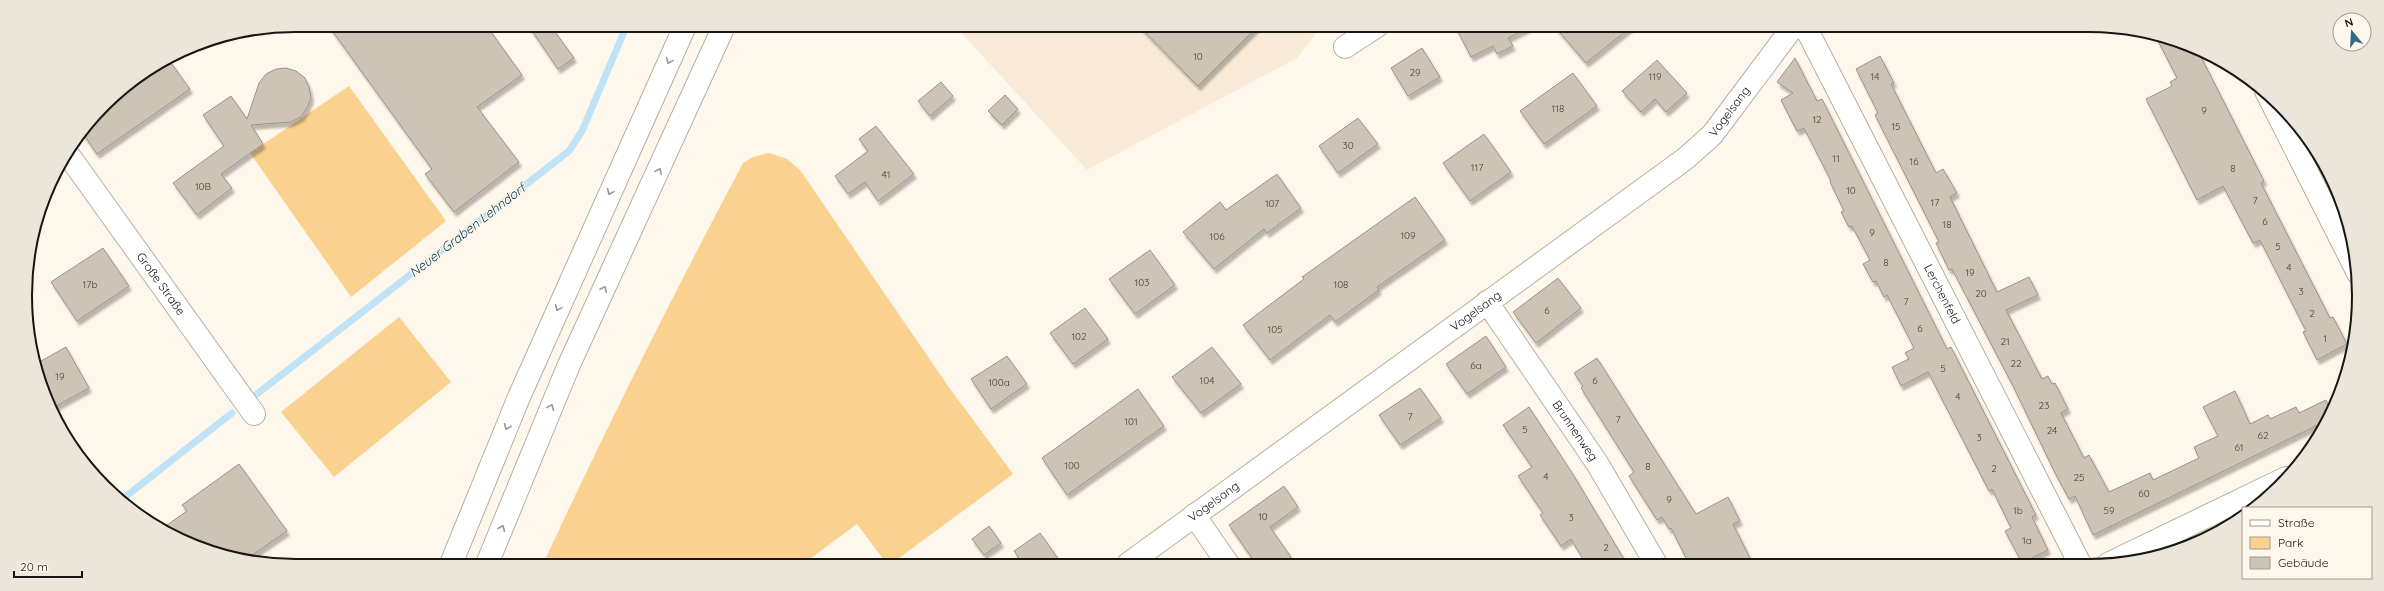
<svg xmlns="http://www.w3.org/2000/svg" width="2384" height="591" viewBox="0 0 2384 591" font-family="Quicksand,sans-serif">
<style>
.built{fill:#f8ead6}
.green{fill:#fbd190}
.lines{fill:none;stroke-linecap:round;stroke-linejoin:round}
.stream{stroke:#c0e3f7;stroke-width:7}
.building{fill:#cdc4b6;stroke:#9c9387;filter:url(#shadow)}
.minor-casing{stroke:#b8afa2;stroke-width:24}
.highway-casing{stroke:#b8afa2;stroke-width:24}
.minor{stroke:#fff;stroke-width:22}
.highway{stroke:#fff;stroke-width:22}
.oneway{stroke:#989694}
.labels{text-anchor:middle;stroke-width:3;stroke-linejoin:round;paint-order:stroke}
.number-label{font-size:10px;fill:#46423a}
.street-label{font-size:12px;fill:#191611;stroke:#fef7eb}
.water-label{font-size:13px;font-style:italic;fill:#083549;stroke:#fef7eb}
.rim{fill:none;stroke:#191611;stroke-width:2}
</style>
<defs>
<filter id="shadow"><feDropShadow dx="2.5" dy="4.5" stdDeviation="1" flood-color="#0004"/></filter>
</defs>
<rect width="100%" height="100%" fill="#fef7eb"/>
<polygon class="built" points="955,26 1313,26 1318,31 1297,58 1087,170"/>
<g class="green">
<polygon points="349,86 446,221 351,297 250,153"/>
<path d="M769,153L787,159L800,170L948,386L1013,474L891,564H887L857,524L803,564H543C606,428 673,295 743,163L753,157Z"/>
<polygon points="399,317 451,382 334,477 281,412"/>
</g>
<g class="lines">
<g class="stream">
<polyline points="257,394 569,151 582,131 627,25"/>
<polyline points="120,501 232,413"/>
</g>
</g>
<g class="building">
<polygon points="328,25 486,25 522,75 477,107 519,162 454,212 425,174 432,169"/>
<polygon points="528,25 550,25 574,58 558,69"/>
<polygon points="1139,26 1258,26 1198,86"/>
<polygon points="1455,26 1497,27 1530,27 1508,38 1513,46 1497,54 1493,46 1471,57"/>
<polygon points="1555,27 1631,27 1586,63"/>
<polygon points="2155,35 2176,39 2197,49 2264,181 2261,183 2330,318 2333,317 2347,344 2317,360 2303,332 2306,331 2260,240 2253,243 2223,186 2197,200 2146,99 2172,86 2170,82 2177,78"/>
<polygon points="1422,48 1440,77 1408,96 1391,68"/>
<polygon points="1880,56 1894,83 1891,84 1936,173 1943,169 1957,193 1950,197 1997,292 2029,277 2038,295 2006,310 2042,379 2048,376 2052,384 2055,383 2068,409 2061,413 2084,458 2089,455 2109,492 2150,473 2153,480 2199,458 2194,447 2218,436 2203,407 2235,391 2250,424 2268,415 2270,419 2296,407 2299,413 2326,400 2332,413 2328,420 2093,535 2075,496 2069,499 2055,473 2013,386 1952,269 1949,270 1936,243 1939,242 1875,115 1878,113 1856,69"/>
<polygon points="1795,58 1817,101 1822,99 1947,349 1951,347 2036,515 2032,517 2048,550 2022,563 2005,531 2011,528 1992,489 1989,491 1928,372 1901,386 1892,367 1909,359 1905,353 1914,348 1887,295 1884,297 1876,281 1873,282 1863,264 1870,260 1852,226 1849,227 1841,212 1844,211 1830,182 1831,181 1804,128 1797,131 1781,100 1793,93 1777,82"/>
<polygon points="169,60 190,89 97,154 81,131 117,92"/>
<polygon points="1657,60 1687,93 1666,112 1655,99 1641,112 1622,91"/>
<polygon points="286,68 296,71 305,78 309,87 311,98 307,108 301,117 291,122 251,125 263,144 221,174 232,188 197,215 173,183 224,146 203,115 231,96 247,119 259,83 266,74 276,69"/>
<polygon points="1573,73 1597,106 1544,144 1520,111"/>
<polygon points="941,82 953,96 930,116 918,101"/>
<polygon points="1005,95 1018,109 1002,125 988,111"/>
<polygon points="1358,118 1378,144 1338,173 1319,146"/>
<polygon points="876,126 914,174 878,201 865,182 848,194 835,176 868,151 859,139"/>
<polygon points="1484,134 1511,172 1470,201 1443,163"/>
<polygon points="1277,174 1301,208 1267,233 1264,229 1214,269 1183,232 1220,202 1226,210"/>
<polygon points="1415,197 1445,240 1377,287 1379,290 1335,322 1330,315 1270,360 1243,325 1304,279 1302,277"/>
<polygon points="103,248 129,286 77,321 51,282"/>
<polygon points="1150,250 1175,285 1135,314 1109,279"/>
<polygon points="1558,278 1581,308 1536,343 1513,312"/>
<polygon points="1085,308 1108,339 1073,364 1050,333"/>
<polygon points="1486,336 1506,367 1467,394 1446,364"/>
<polygon points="66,347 89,388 51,409 34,365"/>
<polygon points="1212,347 1241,384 1201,413 1172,377"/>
<polygon points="1007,356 1027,384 991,409 971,379"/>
<polygon points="1597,358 1696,514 1728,497 1740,521 1733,524 1750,558 1739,564 1689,564 1671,528 1669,529 1662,517 1657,520 1629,476 1634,472 1581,388 1583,386 1574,373"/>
<polygon points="1420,388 1441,418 1400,445 1379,415"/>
<polygon points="1138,389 1164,426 1067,495 1042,458"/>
<polygon points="1529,407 1574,476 1627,564 1586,564 1571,539 1561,546 1540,515 1543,513 1518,476 1532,467 1503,425"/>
<polygon points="239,464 287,531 245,560 209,552 160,530 187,511 182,505"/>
<polygon points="1284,486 1298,507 1270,527 1291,557 1282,564 1256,564 1229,525"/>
<polygon points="989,526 1001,543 984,555 972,539"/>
<polygon points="1040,533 1062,564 1023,564 1014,551"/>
</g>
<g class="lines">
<defs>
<g id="minor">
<path id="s1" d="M1801,27L1808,32L2080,564"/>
<polyline points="1345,47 1377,26"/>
<polyline points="2266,91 2358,273"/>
<path id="s2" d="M67,153L254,414"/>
<path id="s3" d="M1487,302L1597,463L1656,564"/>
<polyline points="1194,515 1228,564"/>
<path id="s4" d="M1128,564L1685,159L1712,135L1793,27"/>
<polyline points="2108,564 2286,478"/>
</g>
<g id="highway">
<polyline points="451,564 519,397 685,26"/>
<polyline points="487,564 568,367 724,26"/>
</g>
</defs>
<use href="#minor" class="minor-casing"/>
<use href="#highway" class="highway-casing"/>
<use href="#minor" class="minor"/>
<use href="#highway" class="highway"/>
</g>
<defs><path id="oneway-chevron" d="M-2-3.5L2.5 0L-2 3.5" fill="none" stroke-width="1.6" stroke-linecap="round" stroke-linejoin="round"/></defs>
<g class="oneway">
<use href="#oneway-chevron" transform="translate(669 61) rotate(114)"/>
<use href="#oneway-chevron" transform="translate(659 171) rotate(-66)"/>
<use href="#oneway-chevron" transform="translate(610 192) rotate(114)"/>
<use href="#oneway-chevron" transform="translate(604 289) rotate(-65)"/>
<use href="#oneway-chevron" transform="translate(558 308) rotate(114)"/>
<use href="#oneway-chevron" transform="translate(551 407) rotate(-68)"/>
<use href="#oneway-chevron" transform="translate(507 427) rotate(112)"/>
<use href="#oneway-chevron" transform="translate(502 528) rotate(-68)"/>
</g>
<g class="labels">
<g class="number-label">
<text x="1198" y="60">10</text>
<text x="1415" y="76">29</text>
<text x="1655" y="80">119</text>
<text x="1875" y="80">14</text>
<text x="1558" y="112">118</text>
<text x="2204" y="114">9</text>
<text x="1817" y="123">12</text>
<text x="1896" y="130">15</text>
<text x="1348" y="149">30</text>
<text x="1836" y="162">11</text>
<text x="1914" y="165">16</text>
<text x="1477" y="171">117</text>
<text x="2233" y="172">8</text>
<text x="886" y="178">41</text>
<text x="203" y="190">10B</text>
<text x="1851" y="194">10</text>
<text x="2255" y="204">7</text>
<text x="1935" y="206">17</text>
<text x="1272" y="207">107</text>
<text x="2265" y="225">6</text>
<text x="1947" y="228">18</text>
<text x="1872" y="236">9</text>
<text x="1408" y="239">109</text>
<text x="1217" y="240">106</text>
<text x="2278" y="250">5</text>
<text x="1886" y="266">8</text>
<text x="2289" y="271">4</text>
<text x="1970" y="276">19</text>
<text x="1142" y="286">103</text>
<text x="90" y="288">17b</text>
<text x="1341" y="288">108</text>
<text x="2301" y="295">3</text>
<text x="1981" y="297">20</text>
<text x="1906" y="305">7</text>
<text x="1547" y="314">6</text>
<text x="2312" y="317">2</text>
<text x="1920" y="332">6</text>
<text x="1275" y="333">105</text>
<text x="1079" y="340">102</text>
<text x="2325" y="342">1</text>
<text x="2005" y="345">21</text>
<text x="2016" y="367">22</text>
<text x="1476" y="369">6a</text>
<text x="1943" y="372">5</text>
<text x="60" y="380">19</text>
<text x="1207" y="384">104</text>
<text x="1595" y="384">6</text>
<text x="999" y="386">100a</text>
<text x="1958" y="400">4</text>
<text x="2044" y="409">23</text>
<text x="1410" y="420">7</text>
<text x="1618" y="423">7</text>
<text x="1131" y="425">101</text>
<text x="1525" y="433">5</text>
<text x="2052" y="434">24</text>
<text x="2263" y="439">62</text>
<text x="1979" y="441">3</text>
<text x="2239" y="451">61</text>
<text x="1072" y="469">100</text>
<text x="1648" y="470">8</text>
<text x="1994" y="472">2</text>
<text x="1546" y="480">4</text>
<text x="2079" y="481">25</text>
<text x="2144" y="497">60</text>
<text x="1669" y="503">9</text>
<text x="2018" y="514">1b</text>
<text x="2109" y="514">59</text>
<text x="1263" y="520">10</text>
<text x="1571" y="521">3</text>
<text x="2027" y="544">1a</text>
<text x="1606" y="551">2</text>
</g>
<g class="street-label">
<text dy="4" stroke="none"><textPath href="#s4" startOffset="754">Vogelsang</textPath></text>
<text dy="4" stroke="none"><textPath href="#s2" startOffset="161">Große Straße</textPath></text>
<text dy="4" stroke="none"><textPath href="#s1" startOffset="303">Lerchenfeld</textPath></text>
<text dy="4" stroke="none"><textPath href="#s4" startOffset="430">Vogelsang</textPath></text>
<text dy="4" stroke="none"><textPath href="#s3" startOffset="156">Brunnenweg</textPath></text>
<text dy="4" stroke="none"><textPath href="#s4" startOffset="106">Vogelsang</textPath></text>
</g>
<g class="water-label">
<text transform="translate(467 230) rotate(-38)" y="5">Neuer Graben Lehndorf</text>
</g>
</g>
<path d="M0 0H2384V591H0ZM295 32H2089A263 263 0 0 1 2352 295V296A263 263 0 0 1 2089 559H295A263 263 0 0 1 32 296V295A263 263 0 0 1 295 32Z" fill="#ece5da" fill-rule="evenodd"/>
<path class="rim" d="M295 32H2089A263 263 0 0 1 2352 295V296A263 263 0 0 1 2089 559H295A263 263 0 0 1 32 296V295A263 263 0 0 1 295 32Z"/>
<rect x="2242" y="507" width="130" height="72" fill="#fef7eb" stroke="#a29d94"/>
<rect x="2250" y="520" width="20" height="6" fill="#ffffff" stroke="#a29d94"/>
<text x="2278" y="527" font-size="12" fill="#191611">Straße</text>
<rect x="2250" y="537" width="20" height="12" fill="#fbd190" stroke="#a29d94"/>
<text x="2278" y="547" font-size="12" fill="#191611">Park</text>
<rect x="2250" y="557" width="20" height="12" fill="#cdc4b6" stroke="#a29d94"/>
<text x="2278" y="567" font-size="12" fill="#191611">Gebäude</text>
<g transform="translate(2352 32) rotate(342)"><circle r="19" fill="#fef7eb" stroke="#a29d94"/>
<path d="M0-3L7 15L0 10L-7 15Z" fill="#356b86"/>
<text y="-6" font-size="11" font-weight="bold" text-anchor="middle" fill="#191611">N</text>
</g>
<path d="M14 571v6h68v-6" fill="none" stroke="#191611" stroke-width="2"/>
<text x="20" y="571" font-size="12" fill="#191611" stroke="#fef7eb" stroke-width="3" paint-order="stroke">20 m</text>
</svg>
